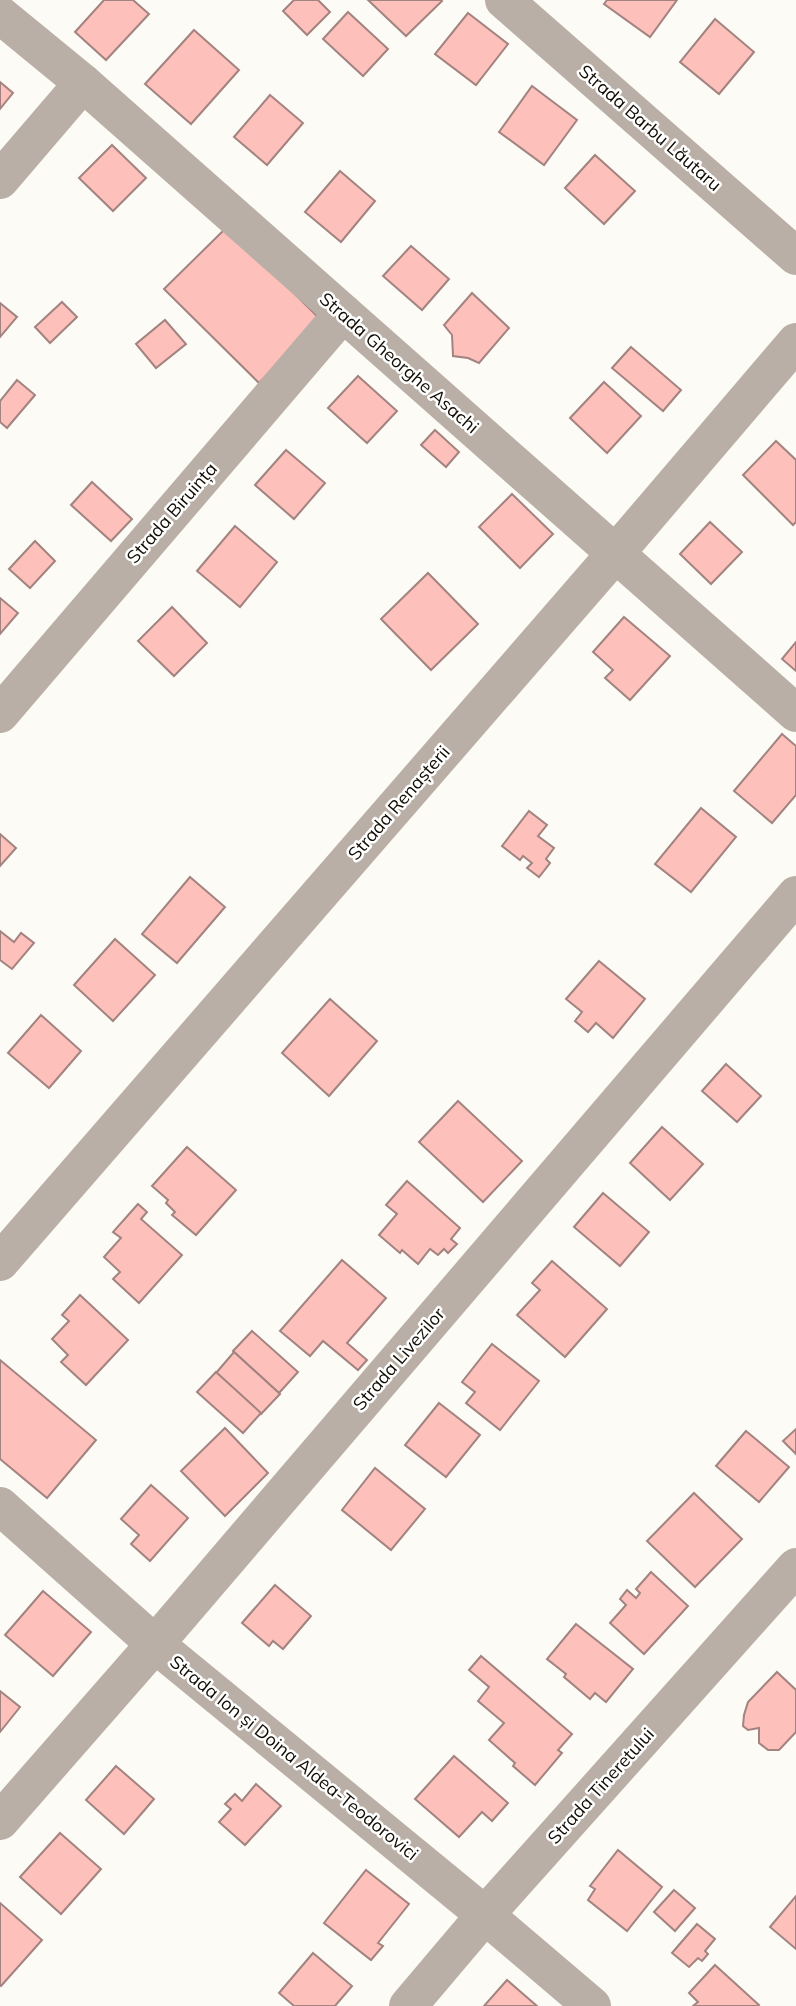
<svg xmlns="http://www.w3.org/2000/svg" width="796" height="2006" viewBox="0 0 796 2006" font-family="Mulish,sans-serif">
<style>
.building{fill:#fdc0ba;stroke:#a28380;stroke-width:2}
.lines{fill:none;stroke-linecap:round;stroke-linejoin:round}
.minor{stroke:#b9afa6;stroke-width:38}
.labels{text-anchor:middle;stroke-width:5;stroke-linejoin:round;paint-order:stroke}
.street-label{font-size:18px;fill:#100c04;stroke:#fff}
</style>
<rect width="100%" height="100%" fill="#fdfbf5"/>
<g class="building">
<polygon points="104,0 133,0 149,14 106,60 75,32"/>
<polygon points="294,0 318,0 330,12 307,35 283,11"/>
<polygon points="368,0 441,0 442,1 406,36"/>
<polygon points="607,0 677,0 650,37 604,4"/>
<polygon points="348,12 388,49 363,76 323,39"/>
<polygon points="468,13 508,44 476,85 435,54"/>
<polygon points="715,19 754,52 719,94 680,62"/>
<polygon points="194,30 239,70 191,124 145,84"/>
<polygon points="0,82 13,93 0,109"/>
<polygon points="532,86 577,120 544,165 499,132"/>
<polygon points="270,95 303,123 267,165 234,137"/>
<polygon points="112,145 146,178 113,211 79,178"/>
<polygon points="595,155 635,191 604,224 565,188"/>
<polygon points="340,171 375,201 341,242 305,212"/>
<polygon points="227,227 321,320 259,383 164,289"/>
<polygon points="411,246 449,279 422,310 383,276"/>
<polygon points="472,293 509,328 479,363 468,358 453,356 452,335 444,325"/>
<polygon points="62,302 77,317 50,343 35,327"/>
<polygon points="0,303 17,317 0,337"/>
<polygon points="165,320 186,344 156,368 136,344"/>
<polygon points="631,347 681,390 663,411 612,368"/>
<polygon points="358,376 397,411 367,443 328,408"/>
<polygon points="17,380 35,395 7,428 0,422 0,401"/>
<polygon points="604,382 641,416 607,453 570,418"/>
<polygon points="435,430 459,452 446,467 421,445"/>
<polygon points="776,441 796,460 796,522 793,525 743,475"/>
<polygon points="286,450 325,483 294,519 255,485"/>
<polygon points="92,482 132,519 111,541 71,505"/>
<polygon points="512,494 553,534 520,568 479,527"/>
<polygon points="710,522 742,552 711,584 680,554"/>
<polygon points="235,526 277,562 240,607 197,571"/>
<polygon points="35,541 55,561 30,588 9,569"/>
<polygon points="428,573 478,624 431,670 381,619"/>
<polygon points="0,598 18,613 0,634"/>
<polygon points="172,607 207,643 174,676 138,641"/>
<polygon points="624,617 670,656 630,700 605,678 613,670 593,652"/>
<polygon points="796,642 796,671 782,659"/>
<polygon points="782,734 796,746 796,795 772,823 734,791"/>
<polygon points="701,808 736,837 691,892 655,864"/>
<polygon points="529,811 547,825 538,836 554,848 546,859 550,863 539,877 527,868 532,863 523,856 520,860 502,846"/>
<polygon points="0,834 16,848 0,866"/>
<polygon points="190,877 225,907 177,963 142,934"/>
<polygon points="0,931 14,942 21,933 34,943 12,969 0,960"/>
<polygon points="115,939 155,975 113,1021 74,985"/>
<polygon points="599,961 645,999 613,1038 596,1023 588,1032 575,1021 582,1012 566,999"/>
<polygon points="330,999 377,1041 329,1096 282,1053"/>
<polygon points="41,1015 81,1051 49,1088 8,1053"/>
<polygon points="726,1064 761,1096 737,1122 702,1091"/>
<polygon points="458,1101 522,1161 483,1202 419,1142"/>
<polygon points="662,1127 703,1164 670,1200 630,1163"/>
<polygon points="187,1147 236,1190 196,1235 172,1215 175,1212 166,1203 168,1200 152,1186"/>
<polygon points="407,1181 460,1228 451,1239 457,1244 448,1253 444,1249 438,1255 430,1249 418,1264 402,1250 400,1253 379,1235 397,1214 386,1205"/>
<polygon points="603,1193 649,1232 620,1266 574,1227"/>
<polygon points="138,1204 147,1212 141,1219 182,1255 139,1303 113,1279 120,1272 104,1257 121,1238 113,1232"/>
<polygon points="342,1260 386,1298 347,1343 367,1360 358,1370 323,1341 310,1356 280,1331"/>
<polygon points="552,1261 607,1309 565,1357 517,1315 540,1290 532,1283"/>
<polygon points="80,1295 128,1340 86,1385 61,1362 68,1355 52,1339 69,1321 62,1315"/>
<polygon points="252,1331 298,1372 279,1393 233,1351"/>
<polygon points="492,1344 539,1381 500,1430 466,1403 475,1392 462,1382"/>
<polygon points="234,1352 280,1394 261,1414 216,1373"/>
<polygon points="0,1360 96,1440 47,1498 0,1459"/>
<polygon points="216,1372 261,1413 243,1433 197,1392"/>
<polygon points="439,1403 480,1435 446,1477 405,1445"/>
<polygon points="225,1428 268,1473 225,1516 181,1471"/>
<polygon points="796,1429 796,1454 783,1441"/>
<polygon points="746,1431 789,1467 759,1502 716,1466"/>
<polygon points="375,1468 425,1509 391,1550 342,1510"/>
<polygon points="151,1485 188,1518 150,1561 131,1544 139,1535 121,1519"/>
<polygon points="694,1493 742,1539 695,1587 647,1541"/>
<polygon points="651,1572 688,1606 644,1654 610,1623 626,1605 620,1599 627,1590 636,1598 640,1593 636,1589"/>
<polygon points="275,1585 311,1616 283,1649 273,1641 269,1646 242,1623"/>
<polygon points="43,1591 91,1632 53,1676 5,1635"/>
<polygon points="576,1624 633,1669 606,1702 595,1693 590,1699 564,1677 566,1674 547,1659"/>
<polygon points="481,1656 572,1734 558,1750 562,1753 535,1785 513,1766 515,1763 489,1740 504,1723 478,1701 489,1687 469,1670"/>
<polygon points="777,1672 796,1690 796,1732 779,1750 768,1750 759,1743 759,1728 748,1730 743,1726 744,1715 748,1702"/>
<polygon points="0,1691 20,1707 0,1732"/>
<polygon points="454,1756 508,1803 492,1821 482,1812 459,1837 415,1799"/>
<polygon points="116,1766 154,1799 124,1834 86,1800"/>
<polygon points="256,1784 281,1806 245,1845 219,1822 231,1809 225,1804 235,1794 242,1801"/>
<polygon points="60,1833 101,1869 61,1914 20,1877"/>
<polygon points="618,1850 662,1887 627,1931 588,1900 595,1889 590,1886"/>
<polygon points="366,1870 409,1904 378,1943 383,1946 371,1960 324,1923"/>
<polygon points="674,1890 695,1908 675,1931 654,1912"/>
<polygon points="796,1896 796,1949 770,1927"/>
<polygon points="0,1903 42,1940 1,1986 0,1985"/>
<polygon points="697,1924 715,1939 705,1951 708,1954 702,1961 698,1958 689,1967 672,1953"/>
<polygon points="313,1953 352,1986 335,2006 294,2006 279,1993"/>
<polygon points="715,1965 759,2005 758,2006 693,2006 698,2002 689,1993"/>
<polygon points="507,1980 537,2006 484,2006"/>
</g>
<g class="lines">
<g class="minor">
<polyline points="504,0 796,256"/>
<polyline points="0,15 83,83 796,713"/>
<polyline points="0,180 83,83"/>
<polyline points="0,714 343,313"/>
<polyline points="0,1262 615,554 796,342"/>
<polyline points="0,1506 155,1644 485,1915 592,2006"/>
<polyline points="0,1821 155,1644 796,895"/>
<polyline points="408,2006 485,1915 796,1567"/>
</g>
</g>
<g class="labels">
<g class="street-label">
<text transform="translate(650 128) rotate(41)" y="6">Strada Barbu Lăutaru</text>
<text transform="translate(399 363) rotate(41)" y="6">Strada Gheorghe Asachi</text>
<text transform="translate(172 513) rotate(-49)" y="6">Strada Biruința</text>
<text transform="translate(399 803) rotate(-49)" y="6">Strada Renașterii</text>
<text transform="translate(399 1359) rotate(-49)" y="6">Strada Livezilor</text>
<text transform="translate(294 1758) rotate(39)" y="6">Strada Ion și Doina Aldea-Teodorovici</text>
<text transform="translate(601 1786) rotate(-48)" y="6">Strada Tineretului</text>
</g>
</g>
</svg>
